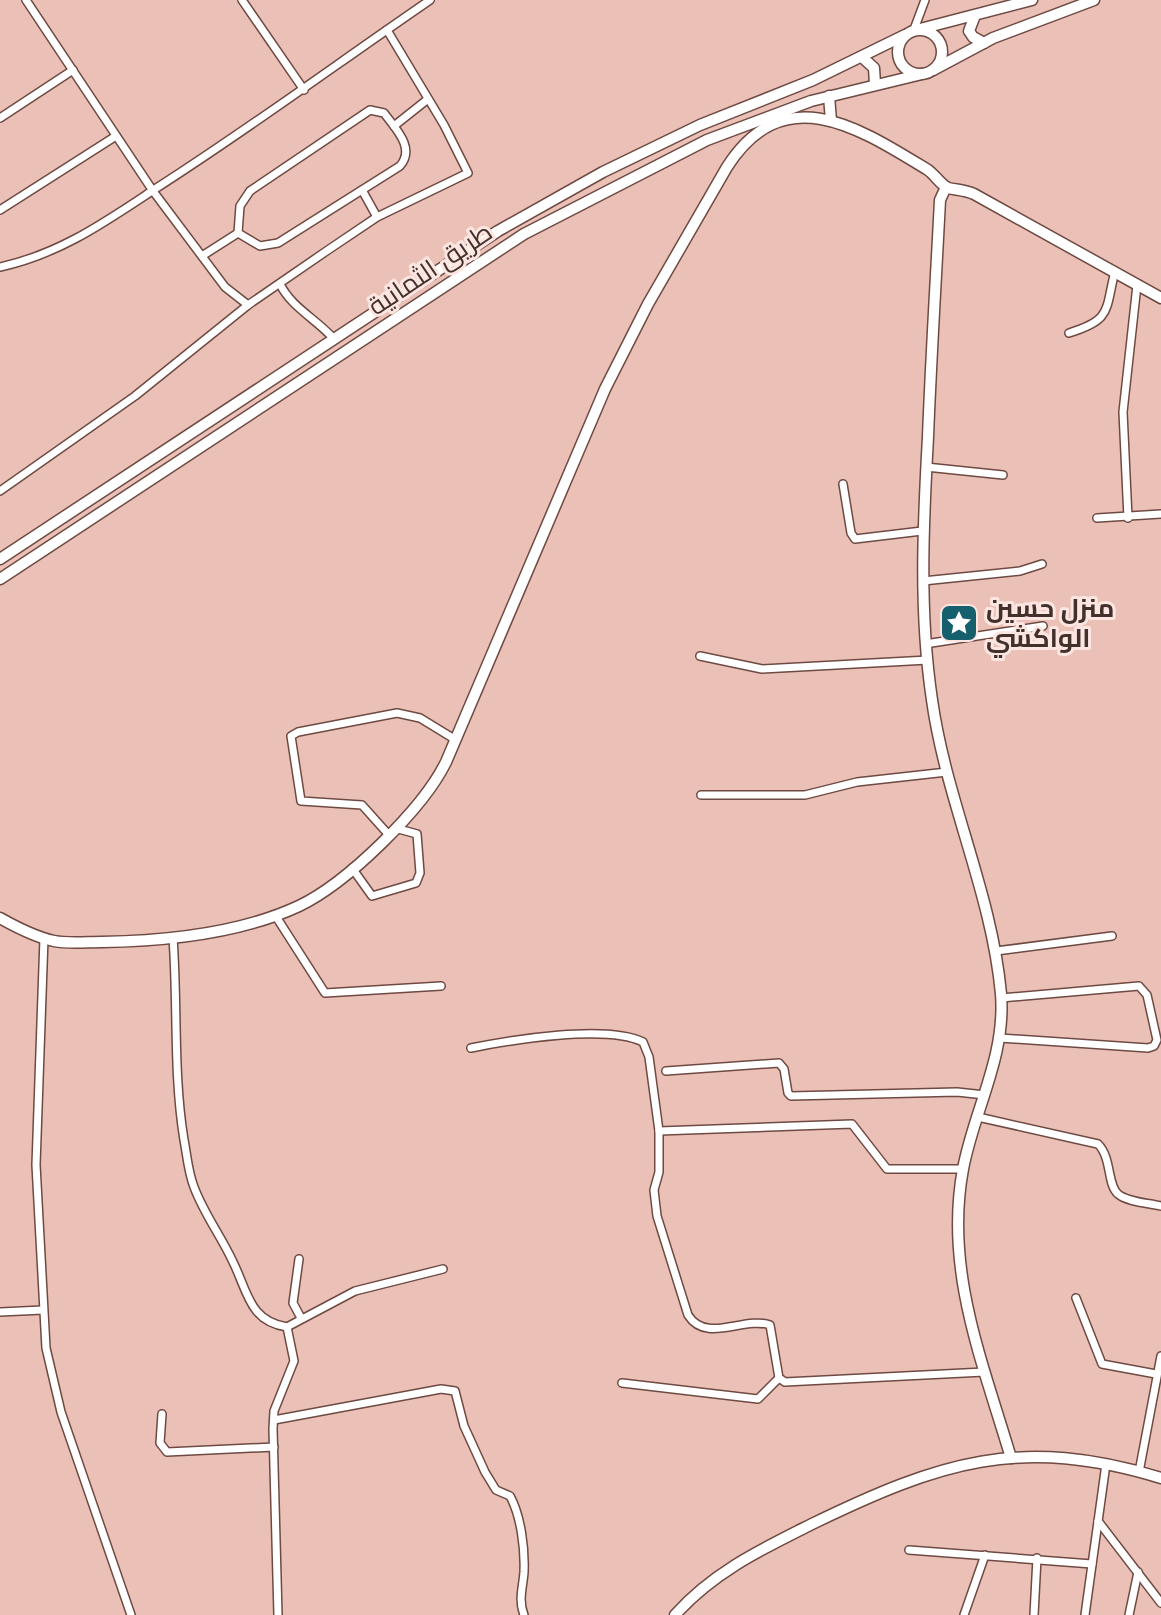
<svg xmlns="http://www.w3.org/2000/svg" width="1161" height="1615" viewBox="0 0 1161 1615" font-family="'Space Grotesk',Cairo,sans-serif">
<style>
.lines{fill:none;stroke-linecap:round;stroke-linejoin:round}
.street-casing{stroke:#6e4a42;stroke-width:10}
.secondary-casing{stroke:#6e4a42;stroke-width:13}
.street{stroke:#fff;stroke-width:7}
.secondary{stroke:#fff;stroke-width:10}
.labels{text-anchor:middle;stroke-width:6;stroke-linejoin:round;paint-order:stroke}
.street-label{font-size:26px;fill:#41302c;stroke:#fde6e1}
.poi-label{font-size:26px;font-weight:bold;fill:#41302c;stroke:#fde6e1;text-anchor:start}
</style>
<rect width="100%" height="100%" fill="#ebc0b6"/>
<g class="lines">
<defs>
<g id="street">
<polyline points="26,0 153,191 225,287 248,305"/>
<polyline points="242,0 304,90"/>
<polyline points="913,32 925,0"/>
<path d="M370,110L384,113C395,128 416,148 400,166L278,243L260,246L238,233L240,206L250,191Z"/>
<polyline points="0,118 73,70"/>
<polyline points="394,126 428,99"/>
<polyline points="362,190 377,217"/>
<polyline points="0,210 116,136"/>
<polyline points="202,256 238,233"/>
<path d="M0,267C60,254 105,222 155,189C249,129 338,63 430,0"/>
<path d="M280,284C291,307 316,319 333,338"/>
<path d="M1069,333C1112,320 1105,311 1115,271"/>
<polyline points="926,467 1003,475"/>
<polyline points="843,484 851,533 855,539 922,531"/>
<polyline points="0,491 135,396 248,305 328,250 377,217 468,173 444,125 387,30"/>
<polyline points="1097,518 1161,514"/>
<polyline points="1128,518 1123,412 1137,285"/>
<polyline points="923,581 1020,571 1042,564"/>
<polyline points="925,644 1043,626"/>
<polyline points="700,656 762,669 928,660"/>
<polyline points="701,795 805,795 857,782 947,772"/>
<polyline points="388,834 362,805 301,801 291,736 298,732 397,713 420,718 456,740"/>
<polyline points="352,868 372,896 416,883 420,873 417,834 395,828"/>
<polyline points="275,915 325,993 441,986"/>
<polyline points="44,938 36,1165 46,1348 61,1412 131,1615"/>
<path d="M173,938C178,1006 173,1073 184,1140C187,1155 188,1172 194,1187C204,1214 221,1236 233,1262C248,1292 249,1321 287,1327L294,1361L274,1411L273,1429L278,1615"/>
<polyline points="996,951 1112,936"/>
<polyline points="1000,1038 1148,1048 1154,1046 1157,1040 1147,995 1139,986 1001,998"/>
<path d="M471,1048C511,1040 606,1024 643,1042L649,1057L659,1131V1172L654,1190L657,1216L688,1315C706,1344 744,1316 770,1325L779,1378L785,1382L984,1372"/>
<polyline points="666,1071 779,1063 784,1069 788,1093 791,1096 957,1092 985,1095"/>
<path d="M978,1117L1098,1144C1112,1158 1107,1185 1118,1194C1127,1202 1149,1203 1161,1206"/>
<polyline points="659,1131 852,1124 887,1169 963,1169"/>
<polyline points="299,1259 293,1303 301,1318"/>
<polyline points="1076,1298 1102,1364 1156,1374"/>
<polyline points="0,1312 43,1310"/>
<polyline points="287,1327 355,1291 443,1269"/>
<polyline points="622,1383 758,1399 779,1378"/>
<polyline points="162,1414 160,1443 167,1452 274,1447"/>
<path d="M274,1420L441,1389L455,1391L464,1426L485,1472L496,1490L510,1496C521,1516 525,1549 524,1572C523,1587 518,1600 524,1615"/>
<polyline points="1139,1472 1161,1356"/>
<polyline points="1098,1521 1161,1603"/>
<polyline points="909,1550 1092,1564"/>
<polyline points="964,1615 985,1555"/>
<polyline points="1034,1615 1037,1558"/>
<polyline points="1085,1615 1106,1464"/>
<polyline points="1129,1615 1138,1572"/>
</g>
<g id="secondary">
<polyline points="974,18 969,31 973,37 984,43"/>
<polyline points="920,29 1032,0"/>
<circle cx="920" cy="52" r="22"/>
<polyline points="862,57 874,68 875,84"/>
<polyline points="933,70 993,38 1094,0"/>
<polyline points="829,96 831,121"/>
<path d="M946,187L940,200C936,279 931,358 928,437C923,526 919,613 932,700C946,800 992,894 1001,994C1006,1057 974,1110 963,1169C944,1270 983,1363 1011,1458"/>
<polyline points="0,559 498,231 603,172 700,125 813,80 905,35"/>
<polyline points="0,579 524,234 707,140 811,101 922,74"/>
<path d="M0,918C16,927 35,937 54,941C69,944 86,942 102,942C167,941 239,934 299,906C347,883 423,809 446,762L605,389L648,304L727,167C784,78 859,128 928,170C935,175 941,185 948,188C957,190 965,190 974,194L1161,298"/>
<path d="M675,1615C713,1572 762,1549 812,1524C940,1462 1020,1435 1161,1478"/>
</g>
</defs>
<use href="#street" class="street-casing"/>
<use href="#secondary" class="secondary-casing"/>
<use href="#street" class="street"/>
<use href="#secondary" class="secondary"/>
</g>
<defs>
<symbol id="sight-square" viewBox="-11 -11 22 22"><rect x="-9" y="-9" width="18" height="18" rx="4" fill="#16606e" stroke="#fde6e1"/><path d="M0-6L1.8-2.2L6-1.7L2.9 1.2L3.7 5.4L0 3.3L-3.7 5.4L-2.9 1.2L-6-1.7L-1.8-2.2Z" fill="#fff"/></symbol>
</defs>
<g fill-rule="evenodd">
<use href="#sight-square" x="937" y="601" width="44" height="44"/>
</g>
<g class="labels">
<g class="street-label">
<text transform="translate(430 269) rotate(-34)" y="9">طريق الثمانية</text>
</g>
<g class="poi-label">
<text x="986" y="617">منزل حسين<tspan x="986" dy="30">الواكشي</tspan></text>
</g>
</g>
</svg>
